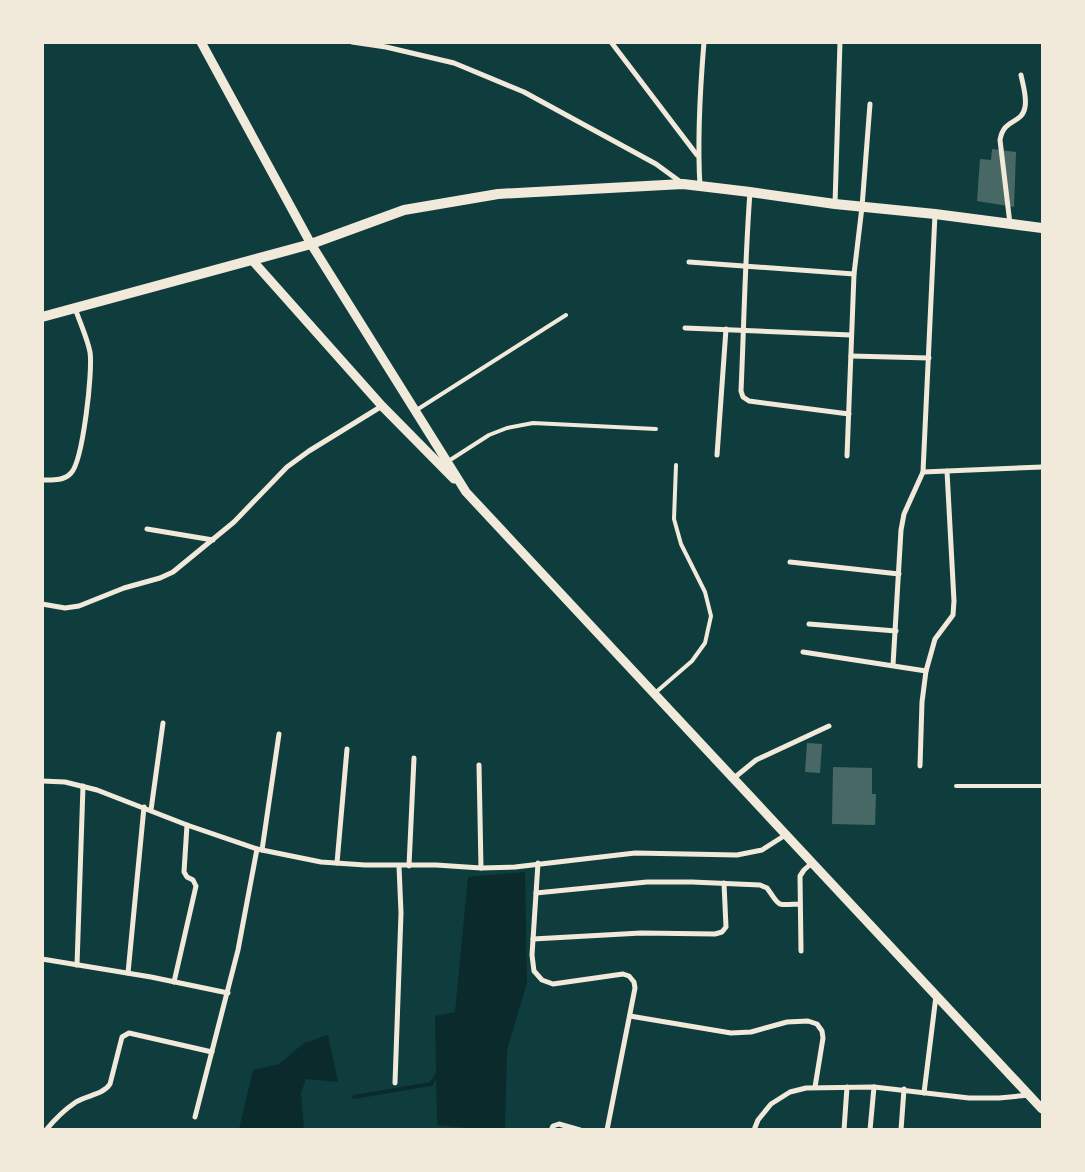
<svg xmlns="http://www.w3.org/2000/svg" width="1085" height="1172" viewBox="0 0 1085 1172" font-family="'IBM Plex Serif',serif">
<style>
.water{fill:#0a2a2b}
.lines{fill:none;stroke-linecap:round;stroke-linejoin:round}
.stream{stroke:#0a2a2b;stroke-width:4}
.building{fill:#486865}
.service{stroke:#f1e9da;stroke-width:4}
.minor{stroke:#f1e9da;stroke-width:5}
.tertiary{stroke:#f1e9da;stroke-width:9}
.secondary{stroke:#f1e9da;stroke-width:10}
</style>
<rect width="100%" height="100%" fill="#0f3d3e"/>
<g class="water">
<polygon points="525,872 527,983 507,1050 505,1129 477,1129 437,1125 435,1016 455,1012 468,877"/>
<polygon points="328,1035 338,1082 306,1079 301,1093 304,1129 239,1129 253,1070 279,1064 304,1043"/>
</g>
<g class="lines">
<polyline class="stream" points="354,1097 431,1084 438,1073"/>
</g>
<g class="building">
<polygon points="992,149 1016,152 1014,207 977,201 980,159 991,160"/>
<polygon points="807,743 822,744 820,773 805,772"/>
<polygon points="833,767 872,768 872,794 876,794 875,825 832,824"/>
</g>
<g class="lines">
<g class="service">
<polyline points="415,411 566,315"/>
<polyline points="447,462 489,435 507,428 533,423 656,429"/>
<polyline points="655,693 692,661 705,643 711,616 705,592 681,544 674,519 676,465"/>
<polyline points="956,786 1042,786"/>
</g>
<g class="minor">
<polyline points="352,42 386,47 454,63 524,92 656,164 682,183"/>
<polyline points="611,42 697,155"/>
<path d="M700,186C697,138 700,90 704,42"/>
<path d="M750,192C745,258 744,325 741,391L743,397L749,401L849,414"/>
<polyline points="835,204 840,42"/>
<path d="M1010,224L1000,140C1004,117 1022,125 1025,107C1027,97 1023,85 1021,75"/>
<polyline points="689,262 854,274"/>
<polyline points="685,328 851,335"/>
<polyline points="851,356 929,358"/>
<polyline points="717,455 726,329"/>
<polyline points="847,456 854,274 862,207 870,104"/>
<polyline points="923,472 1042,467"/>
<path d="M42,480C53,480 64,481 71,473C83,461 93,370 90,352C87,337 80,323 75,308"/>
<polyline points="147,529 213,540"/>
<polyline points="790,562 899,574"/>
<polyline points="42,604 65,608 79,606 124,588 160,578 173,572 234,522 287,467 309,451 382,406"/>
<polyline points="809,624 896,631"/>
<polyline points="803,652 926,671"/>
<polyline points="893,665 901,530 904,514 923,472 935,214"/>
<polyline points="479,765 481,868"/>
<polyline points="920,766 922,702 926,671 935,639 953,615 954,601 947,471"/>
<polyline points="734,778 756,760 829,726"/>
<polyline points="42,781 65,782 97,790 187,825 257,849 321,862 365,865 436,865 481,868 515,867 635,853 737,855 762,850 787,834"/>
<polyline points="151,810 163,723"/>
<polyline points="262,850 279,734"/>
<polyline points="337,863 347,749"/>
<polyline points="538,863 532,955 534,971 542,980 553,984 623,974 629,976 634,982 635,988 607,1130"/>
<polyline points="409,866 414,758"/>
<path d="M536,893L647,882H692L760,885L767,888C781,907 774,905 800,904"/>
<polyline points="533,939 641,933 715,934 722,932 726,927 724,883"/>
<polyline points="801,951 800,876 804,870 813,862"/>
<polyline points="42,959 151,977 228,993"/>
<polyline points="77,965 83,786"/>
<polyline points="128,973 144,807"/>
<polyline points="174,982 196,886 193,880 187,877 184,872 187,825"/>
<polyline points="630,1016 731,1033 751,1032 787,1022 808,1021 817,1024 822,1031 823,1038 815,1087"/>
<polyline points="395,1083 401,913 399,866"/>
<polyline points="924,1093 936,996"/>
<polyline points="195,1117 238,950 257,849"/>
<path d="M46,1130C55,1119 64,1110 76,1102C87,1095 103,1095 110,1084L122,1037L129,1033L212,1052"/>
<polyline points="551,1130 553,1126 559,1124 580,1130"/>
<polyline points="754,1130 758,1120 771,1104 790,1092 806,1088 874,1087 969,1098 999,1098 1030,1095"/>
<polyline points="844,1130 847,1087"/>
<polyline points="870,1130 874,1087"/>
<polyline points="901,1130 904,1089"/>
</g>
<g class="tertiary">
<polyline points="201,42 311,244 466,492 1042,1109"/>
<polyline points="252,260 382,406 454,479"/>
</g>
<polyline class="secondary" points="42,317 311,244 404,210 498,194 683,184 750,192 835,204 935,214 1042,228"/>
</g>
<rect width="1085" height="1172" fill="none" stroke="#f1e9da" stroke-width="88"/>
</svg>
